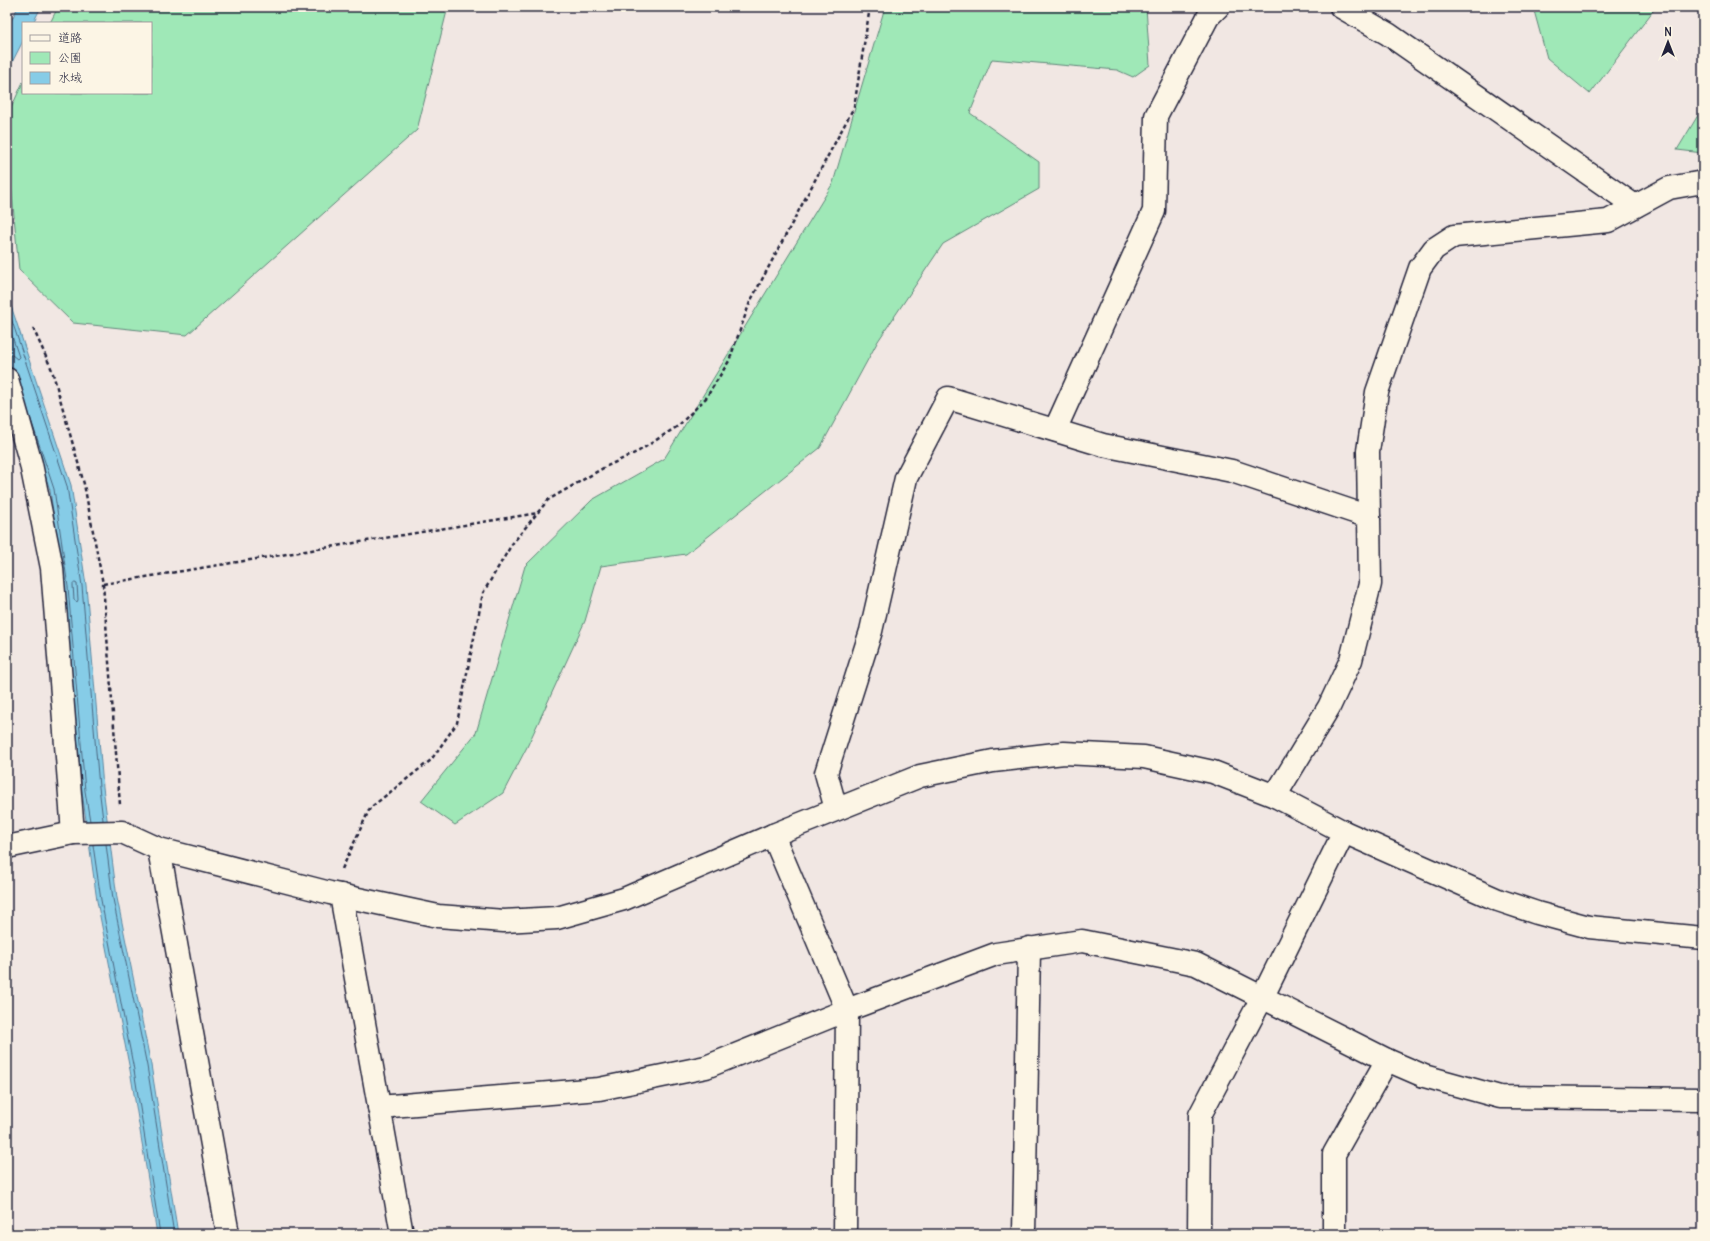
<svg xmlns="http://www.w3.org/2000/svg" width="1710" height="1241" viewBox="0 0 1710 1241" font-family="Delius,'Klee One',sans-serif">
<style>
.green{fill:#9fe8b7;stroke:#608579}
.water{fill:#86cce7;stroke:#5e88a2}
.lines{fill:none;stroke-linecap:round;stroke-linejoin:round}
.shore{stroke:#4a6680;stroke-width:1}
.minor-casing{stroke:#22223b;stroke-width:25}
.path{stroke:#22223b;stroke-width:2.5;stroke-dasharray:4 3;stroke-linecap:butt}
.minor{stroke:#fcf5e5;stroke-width:22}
</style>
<rect width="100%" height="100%" fill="#f1e7e3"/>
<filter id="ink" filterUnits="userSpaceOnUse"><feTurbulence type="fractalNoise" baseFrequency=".025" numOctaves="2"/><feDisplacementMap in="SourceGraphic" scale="8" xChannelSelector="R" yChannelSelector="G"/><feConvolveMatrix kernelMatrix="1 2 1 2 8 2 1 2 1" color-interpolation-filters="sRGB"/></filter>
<g filter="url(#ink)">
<g class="green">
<polygon points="58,7 448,7 417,130 187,335 73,323 19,270 7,141 7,117 23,82 23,93 151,93 151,23 50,23"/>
<polygon points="885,7 1146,7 1150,65 1133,77 1117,70 992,59 970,113 1039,162 1039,189 943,244 878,341 820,448 686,554 601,566 585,621 527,747 503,793 455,825 421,801 476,733 525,566 592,500 664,459 833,183"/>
<polygon points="1533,7 1656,7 1590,94 1547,58"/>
<polygon points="1703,107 1703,153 1677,150"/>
</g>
<g class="water">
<polygon points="18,7 41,7 33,23 23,23 23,41 7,72 7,29"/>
<polygon points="7,294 71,485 86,585 103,787 117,898 151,1065 178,1234 157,1234 130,1070 97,901 82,791 64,588 50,490 7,358"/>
</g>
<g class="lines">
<g class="shore">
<polyline points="7,306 67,486 82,586 99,787 103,820"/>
<polyline points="7,321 19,357 17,359 12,355 7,354"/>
<polyline points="28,411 54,489 68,587 85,791 90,821"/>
<polygon points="75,583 77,584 78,600 77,602 74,600 73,585"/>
<polyline points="106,844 113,899 147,1066 174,1234"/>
<polyline points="93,845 101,900 134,1070 160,1234"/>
</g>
<defs>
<g id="minor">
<polyline points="1341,7 1388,34 1635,206"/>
<polyline points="7,379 31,464 52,568 73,833"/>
<polyline points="1055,430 1154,211 1156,116 1208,17 1218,7"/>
<polyline points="1275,796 1329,707 1351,660 1370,584 1368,451 1377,392 1420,268 1434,249 1454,236 1608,221 1669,188 1703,182"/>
<polyline points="836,809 826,773 871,631 906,478 948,398 1103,445 1232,471 1369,517"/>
<polyline points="773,835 847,1010 845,1234"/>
<polyline points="7,847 73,833 122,832 159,849 330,893 438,916 504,921 557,918 624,899 773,835 920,776 993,761 1064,753 1144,757 1213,772 1275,796 1344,832 1498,900 1537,913 1589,927 1703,938"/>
<polyline points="159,849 228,1234"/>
<polyline points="341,895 402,1234"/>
<polyline points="379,1107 599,1089 706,1067 847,1010 996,954 1082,941 1196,964 1387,1060 1424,1076 1500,1097 1703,1099"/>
<polyline points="1024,1234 1029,948"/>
<polyline points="1199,1234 1200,1115 1263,996 1344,832"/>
<polyline points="1334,1234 1334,1154 1387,1060"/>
</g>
</defs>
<use href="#minor" class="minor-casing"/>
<g class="path">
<polyline points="33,328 52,370 84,484 103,584 120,805"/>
<polyline points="103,584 538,513"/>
<polyline points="342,869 370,808 431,760 457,723 483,593 512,544 548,500 605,467 639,451 678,426 706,398 729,361 750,302 854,107 870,7"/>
</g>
<use href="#minor" class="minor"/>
</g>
</g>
<rect width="1710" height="1241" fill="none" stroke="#fcf5e5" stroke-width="24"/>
<rect x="12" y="12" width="1686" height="1217" fill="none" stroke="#22223b" stroke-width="1.5" filter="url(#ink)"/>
<rect x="22" y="22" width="130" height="72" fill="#fcf5e5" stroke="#a5a1a1"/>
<rect x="30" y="35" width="20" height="6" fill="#fcf5e5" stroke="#a5a1a1"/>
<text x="58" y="42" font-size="12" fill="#22223b">道路</text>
<rect x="30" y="52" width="20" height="12" fill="#9fe8b7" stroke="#a5a1a1"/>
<text x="58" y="62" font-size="12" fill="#22223b">公園</text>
<rect x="30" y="72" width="20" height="12" fill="#86cce7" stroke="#a5a1a1"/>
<text x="58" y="82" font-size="12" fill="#22223b">水域</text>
<g transform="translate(1668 42)" stroke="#fcf5e5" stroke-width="3" paint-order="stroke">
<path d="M0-3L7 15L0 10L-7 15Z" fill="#22223b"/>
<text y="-6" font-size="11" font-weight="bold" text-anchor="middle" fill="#22223b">N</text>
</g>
</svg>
